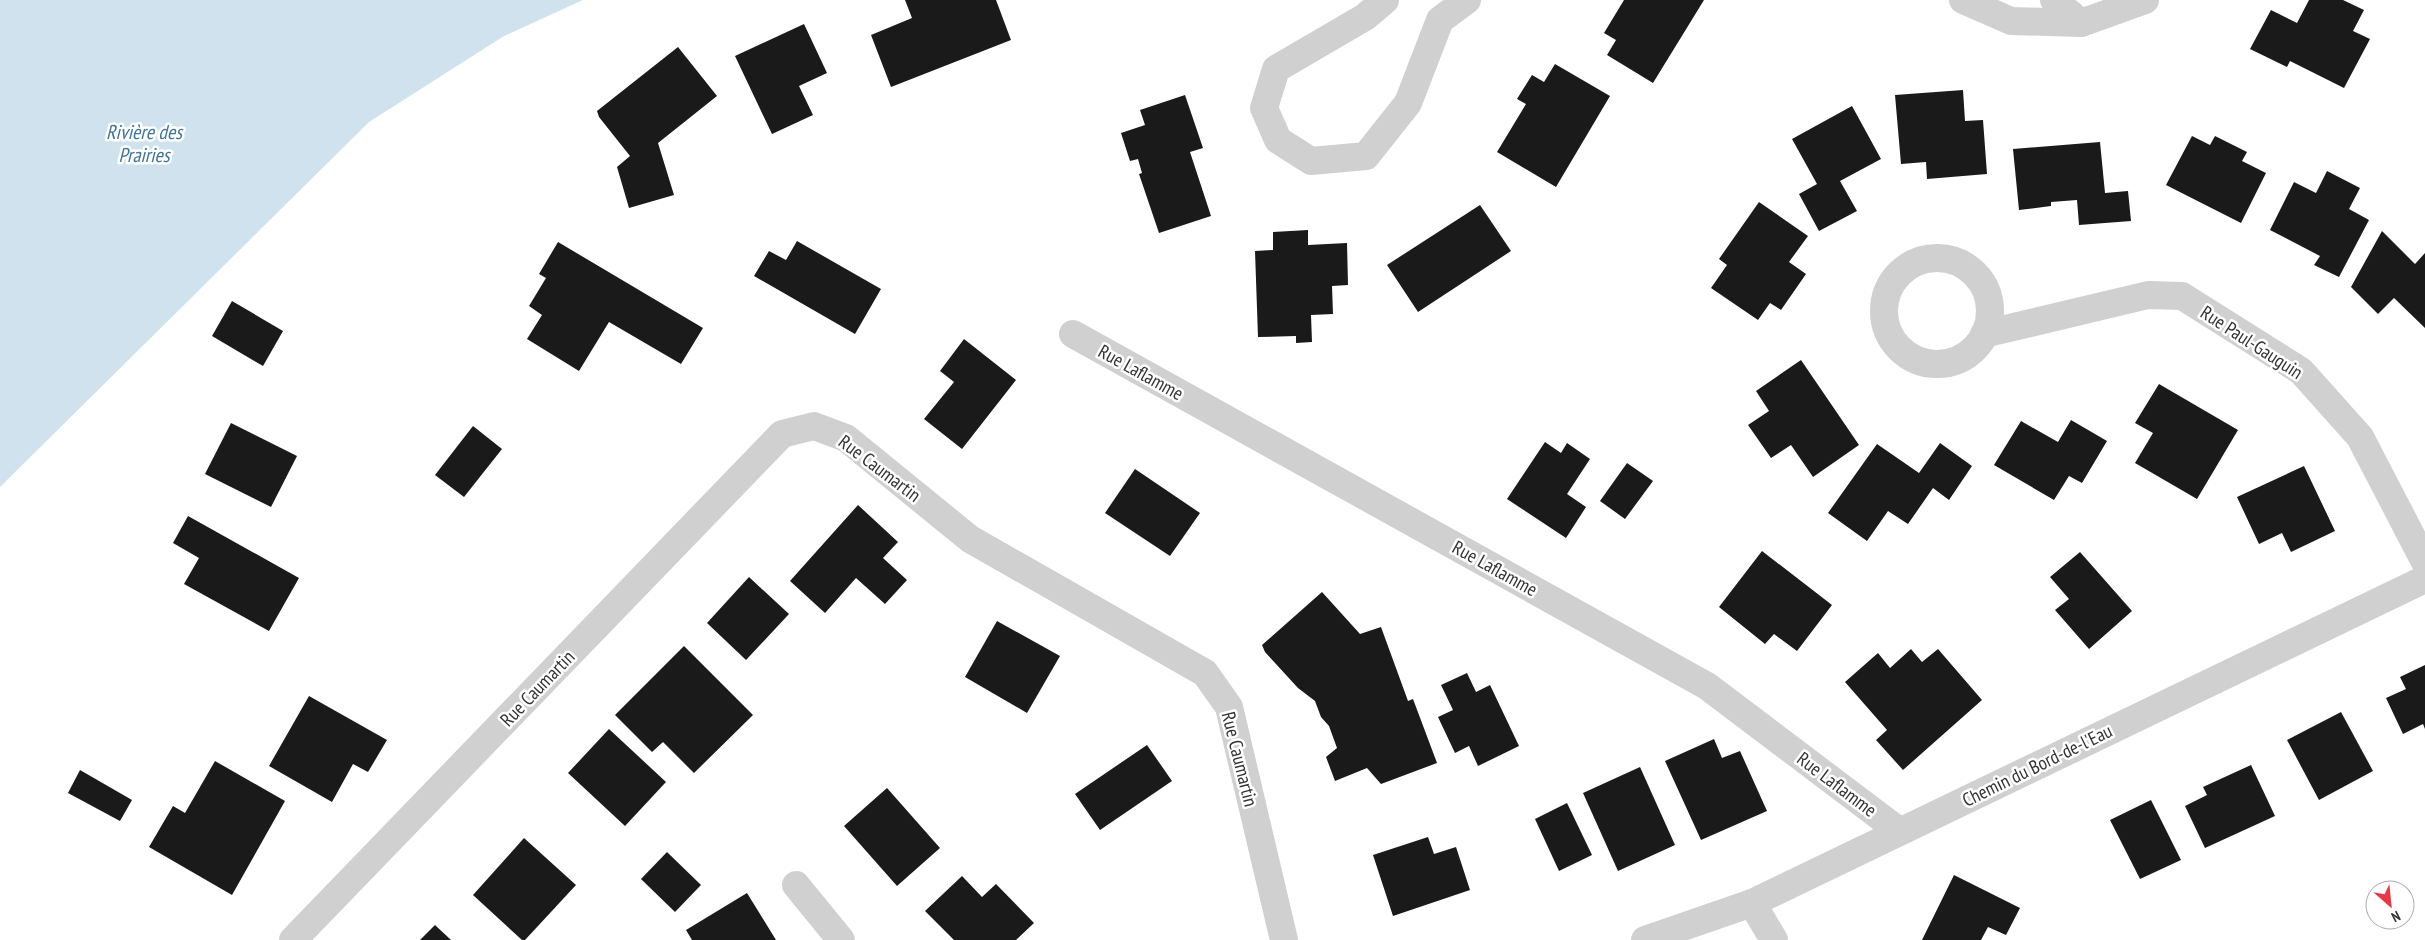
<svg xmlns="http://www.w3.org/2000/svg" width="2425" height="940" viewBox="0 0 2425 940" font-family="'PT Sans Narrow',sans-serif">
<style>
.water{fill:#cfe2ee}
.building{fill:#1a1a1a}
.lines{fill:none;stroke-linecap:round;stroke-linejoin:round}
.minor{stroke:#d0d0d0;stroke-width:28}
.labels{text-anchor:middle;stroke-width:5;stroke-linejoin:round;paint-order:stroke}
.street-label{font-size:19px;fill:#333;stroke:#fff}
.water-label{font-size:20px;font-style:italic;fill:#3f7597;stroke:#fff}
</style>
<rect width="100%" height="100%" fill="#fff"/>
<polygon class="water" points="0,0 583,0 504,36 369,122 0,487"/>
<g class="building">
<polygon points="905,0 996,0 1011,40 891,87 871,35 912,18"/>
<polygon points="1624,0 1704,0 1653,83 1607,55 1616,40 1604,33"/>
<polygon points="2309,0 2343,0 2364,10 2353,31 2370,39 2344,88 2290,61 2287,67 2250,49 2271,10 2297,23"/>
<polygon points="804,24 827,73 799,86 813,115 772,134 735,56"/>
<polygon points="678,47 717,96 658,143 674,195 629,208 617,167 630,156 599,117 597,111"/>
<polygon points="1555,64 1610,96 1556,187 1497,152 1526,104 1517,99 1532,75 1544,82"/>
<polygon points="1963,90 1965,121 1983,120 1987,174 1927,179 1926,162 1901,164 1895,95"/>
<polygon points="1185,95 1203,148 1190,152 1211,216 1159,233 1139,174 1142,173 1138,159 1130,161 1121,133 1145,125 1140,110"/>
<polygon points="1852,106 1881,159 1840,181 1857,211 1819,231 1799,194 1817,184 1792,139"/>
<polygon points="2192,136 2210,145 2215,136 2247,152 2242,161 2266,173 2241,223 2166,185"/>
<polygon points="2100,142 2105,193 2128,191 2131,221 2079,225 2077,200 2051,202 2051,206 2019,210 2013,149"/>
<polygon points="2327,171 2360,188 2349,209 2369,220 2339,277 2314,265 2320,256 2270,230 2294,182 2316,193"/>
<polygon points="1759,202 1808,236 1789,262 1806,274 1781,310 1770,303 1758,320 1711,288 1727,265 1719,259"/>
<polygon points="1480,205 1511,251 1418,312 1387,265"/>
<polygon points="1308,230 1308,245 1347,243 1348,285 1332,286 1333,314 1311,315 1312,342 1296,343 1296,336 1258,337 1255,251 1273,250 1273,232"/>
<polygon points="2382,231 2415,264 2425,253 2425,328 2394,298 2378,314 2351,287"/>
<polygon points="797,241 881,289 855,334 754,276 769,251 786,260"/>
<polygon points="558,242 703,328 681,364 609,322 579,371 527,339 542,315 529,306 546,278 539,274"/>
<polygon points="232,301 283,331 263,366 212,336"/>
<polygon points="964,339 1016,380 962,449 924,419 954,382 940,371"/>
<polygon points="1801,360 1859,445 1813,477 1791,445 1771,458 1748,425 1769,411 1756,391"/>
<polygon points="2159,384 2238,430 2197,499 2135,463 2153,433 2135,423"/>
<polygon points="2071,420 2107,441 2082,483 2069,476 2054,500 1994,465 2021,421 2058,442"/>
<polygon points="231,423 297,456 271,507 205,474"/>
<polygon points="473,426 502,449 464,497 435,475"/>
<polygon points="1545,442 1561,453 1567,443 1590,459 1567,494 1586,507 1566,538 1507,499"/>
<polygon points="1940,443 1972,466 1949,500 1933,488 1908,524 1888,511 1867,541 1828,513 1877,444 1919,473"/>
<polygon points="1627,463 1653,481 1625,519 1600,501"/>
<polygon points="2304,466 2335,531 2291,552 2282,533 2259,544 2237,497"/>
<polygon points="1135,469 1200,513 1170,556 1105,513"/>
<polygon points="858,505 898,542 883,558 907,580 885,604 856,578 825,613 790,581"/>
<polygon points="188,516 299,578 269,631 184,584 199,558 173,543"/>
<polygon points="1762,551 1832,605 1797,651 1774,634 1765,644 1719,607"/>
<polygon points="2080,552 2132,611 2089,649 2055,610 2069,599 2050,577"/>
<polygon points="749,577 789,614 746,660 707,623"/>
<polygon points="1322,592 1360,634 1381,627 1408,701 1413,699 1437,763 1381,784 1367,768 1335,781 1326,757 1337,748 1329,726 1321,717 1315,701 1298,688 1265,652 1262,645"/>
<polygon points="997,621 1060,656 1027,713 965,677"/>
<polygon points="684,646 753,715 694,773 663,742 652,752 615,715"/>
<polygon points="1911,649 1922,662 1938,649 1982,700 1903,770 1876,740 1887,730 1845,682 1878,653 1890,668"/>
<polygon points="2425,665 2425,729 2423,724 2403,734 2386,698 2406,689 2400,677"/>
<polygon points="1467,673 1476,692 1490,685 1519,746 1478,766 1469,746 1455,753 1438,717 1453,710 1441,685"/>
<polygon points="309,696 387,740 368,772 353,764 332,802 269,766"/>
<polygon points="2341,712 2373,771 2319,800 2287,740"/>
<polygon points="609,729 666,782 625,826 568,773"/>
<polygon points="1714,739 1722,758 1740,751 1767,811 1701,840 1665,761"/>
<polygon points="1147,745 1172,781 1100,830 1075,794"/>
<polygon points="215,761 285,801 232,895 149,847 173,806 185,813"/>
<polygon points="2251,765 2275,816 2205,848 2185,806 2207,795 2203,787"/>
<polygon points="1640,767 1675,845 1618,871 1583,793"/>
<polygon points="80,770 132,800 120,821 68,793"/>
<polygon points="887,788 940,848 897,886 844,826"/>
<polygon points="2151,800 2181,860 2140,879 2110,820"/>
<polygon points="1567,803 1592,855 1559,871 1535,819"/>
<polygon points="1428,837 1434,854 1456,847 1470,890 1393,916 1373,855"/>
<polygon points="524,838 576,885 525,940 522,940 473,895"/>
<polygon points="667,852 701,885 675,912 641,879"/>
<polygon points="1954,875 2020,908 2006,935 1988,927 1981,940 1922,940"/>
<polygon points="962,876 982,897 996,884 1034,923 1016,940 954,940 925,911"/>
<polygon points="747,893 776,940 692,940 686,930"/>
<polygon points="435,925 451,940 420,940"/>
</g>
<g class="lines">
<g class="minor">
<polyline points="1385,0 1365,17 1276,69 1264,108 1278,140 1311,161 1366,156 1408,103 1440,20 1467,0"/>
<polyline points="1963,0 2011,21 2081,23 2145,0"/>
<polyline points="2054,0 2081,23"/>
<circle cx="1937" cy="311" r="53"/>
<polyline points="1073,334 1707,686 1899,831"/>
<polyline points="1984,334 2148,295 2182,296 2301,371 2360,437 2425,562"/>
<polyline points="796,885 841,940"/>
<polyline points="1752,903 1774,940"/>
<polyline points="293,940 782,434 814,426 846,438 970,539 1205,673 1229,707 1284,940"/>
<polyline points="1645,940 1752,903 2425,579"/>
</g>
</g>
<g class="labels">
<g class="street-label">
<text transform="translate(2252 342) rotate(33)" y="7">Rue Paul-Gauguin</text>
<text transform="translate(1141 372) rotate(29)" y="7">Rue Laflamme</text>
<text transform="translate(880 468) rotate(37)" y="7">Rue Caumartin</text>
<text transform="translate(1495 568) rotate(29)" y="7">Rue Laflamme</text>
<text transform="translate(537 688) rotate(-46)" y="7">Rue Caumartin</text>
<text transform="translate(1240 759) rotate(76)" y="7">Rue Caumartin</text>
<text transform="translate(2037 765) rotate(-26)" y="7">Chemin du Bord-de-l'Eau</text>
<text transform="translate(1837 784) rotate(37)" y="7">Rue Laflamme</text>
</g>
<g class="water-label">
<text x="144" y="139">Rivière des<tspan x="144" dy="23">Prairies</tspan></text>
</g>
</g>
<g transform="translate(2390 905) rotate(153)"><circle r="24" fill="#ffffff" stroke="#adadad"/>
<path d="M0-4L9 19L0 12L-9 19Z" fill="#e63946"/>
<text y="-8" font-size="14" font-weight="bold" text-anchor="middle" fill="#333333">N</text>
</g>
</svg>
